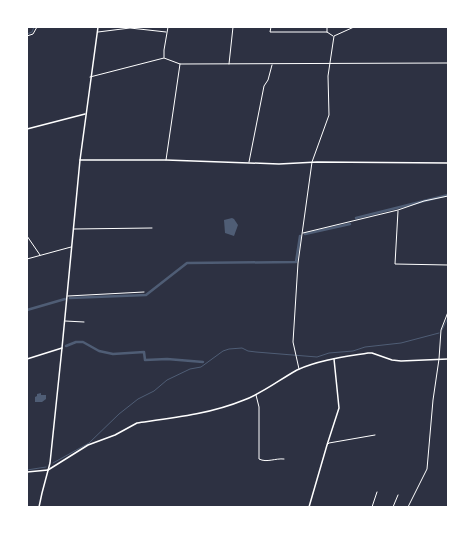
<svg xmlns="http://www.w3.org/2000/svg" width="475" height="534" viewBox="0 0 475 534" font-family="'Open Sans',sans-serif">
<style>
.water{fill:#4f5d75}
.lines{fill:none;stroke-linecap:round;stroke-linejoin:round}
.stream{stroke:#4f5d75;stroke-width:1}
.canal{stroke:#4f5d75;stroke-width:2.5}
.minor{stroke:#fff;stroke-width:1}
.tertiary{stroke:#fff;stroke-width:1.5}
.secondary{stroke:#fff;stroke-width:1.5}
</style>
<rect width="100%" height="100%" fill="#2d3142"/>
<g class="water">
<polygon points="232,218 234,219 238,225 234,236 225,233 224,220"/>
<polygon points="41,393 41,395 46,395 46,399 42,402 35,402 35,397 37,396 37,394"/>
</g>
<g class="lines">
<g class="stream">
<polyline points="27,34 32,32 34,27"/>
<polyline points="442,330 448,318"/>
<polyline points="53,463 89,443 119,414 138,399 154,391 167,380 190,369 201,367 223,351 229,349 242,348 248,351 256,352 317,357 329,353 353,351 365,347 401,343 439,333"/>
<polyline points="27,470 46,467"/>
</g>
<g class="canal">
<polyline points="356,218 448,195"/>
<polyline points="305,234 350,224"/>
<polyline points="70,298 146,295 187,263 296,262 300,236"/>
<polyline points="27,310 65,299"/>
<polyline points="66,346 76,342 83,342 99,351 113,354 144,352 145,360 167,359 203,362"/>
</g>
<g class="minor">
<polyline points="271,27 270,32 327,32 333,36"/>
<polyline points="327,27 327,32"/>
<polyline points="98,32 130,28 166,32"/>
<polyline points="27,36 33,34 37,27"/>
<polyline points="164,57 164,50 168,27"/>
<polyline points="164,58 180,64 448,63"/>
<polyline points="229,64 233,27"/>
<polyline points="90,77 164,58"/>
<polyline points="166,160 180,64"/>
<polyline points="249,162 264,86 268,80 272,65"/>
<polyline points="398,211 395,264 448,265 448,263"/>
<polyline points="74,229 152,228"/>
<polyline points="303,233 398,210 424,201 448,196"/>
<polyline points="27,236 40,255"/>
<polyline points="27,259 71,247"/>
<polyline points="68,296 144,292"/>
<polyline points="65,321 84,322"/>
<polyline points="299,369 293,342 298,263 312,162 329,115 328,76 334,36 354,27"/>
<path d="M256,395L259,407V459C267,463 275,458 284,459"/>
<polyline points="327,445 329,443 375,435"/>
<polyline points="372,507 377,492"/>
<polyline points="393,507 398,495"/>
<polyline points="408,507 427,469 433,400 439,359 441,330 448,312"/>
</g>
<g class="tertiary">
<polyline points="27,129 85,114"/>
<polyline points="80,160 166,160 279,164 317,162 448,163"/>
<polyline points="27,472 48,470"/>
</g>
<g class="secondary">
<polyline points="27,359 62,348"/>
<path d="M48,470L88,445L115,435L137,423C173,418 210,414 244,400C263,393 279,380 297,370C319,360 344,357 368,353H372L392,360L401,361L448,359"/>
<polyline points="39,507 42,493 50,463 62,348 80,160 98,27"/>
<polyline points="309,507 327,445 339,408 334,359"/>
</g>
</g>
<rect width="475" height="534" fill="none" stroke="#ffffff" stroke-width="56"/>
</svg>
